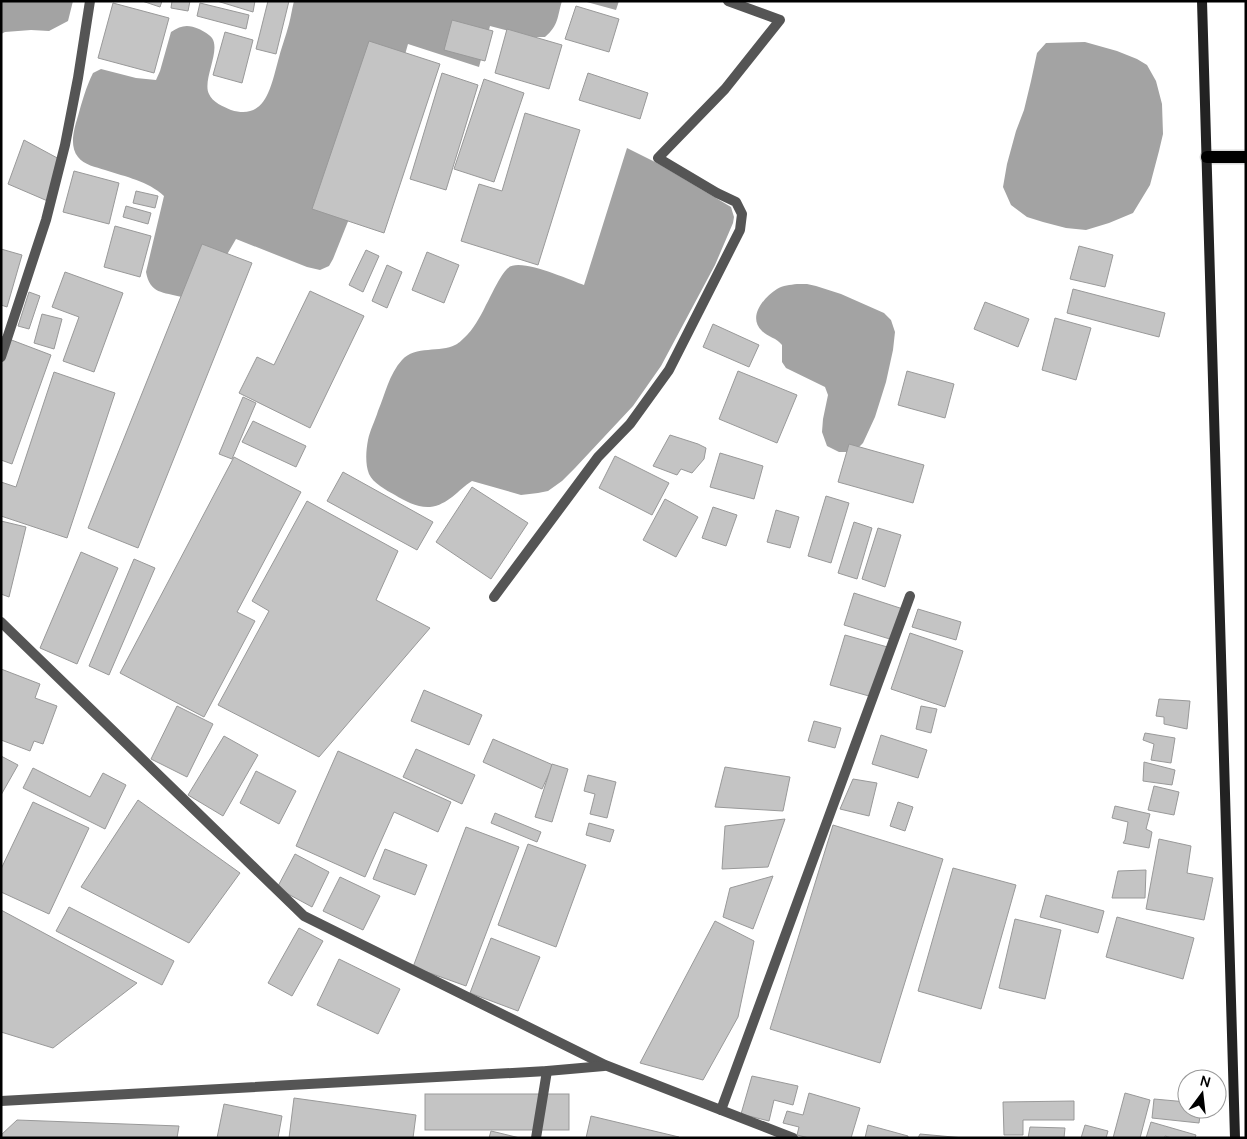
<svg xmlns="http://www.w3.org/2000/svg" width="1247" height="1139" viewBox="0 0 1247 1139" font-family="Manrope,sans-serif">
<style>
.water{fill:#a3a3a3}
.building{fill:#c4c4c4;stroke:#999}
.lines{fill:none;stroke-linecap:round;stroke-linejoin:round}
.primary-casing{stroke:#dbdbdb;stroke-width:15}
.street{stroke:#555;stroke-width:10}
.secondary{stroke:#222;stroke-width:10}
.primary{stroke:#000;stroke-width:12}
</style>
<rect width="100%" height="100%" fill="#fff"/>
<g class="water">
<polygon points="1,1 73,1 68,21 49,31 31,30 5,32 1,34"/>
<path d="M294,1H562C557,17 559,25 545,37H532L490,26L479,67L408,44L393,97L359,194L333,259L329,266L320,270L307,267L236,239L225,258L182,297C163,292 150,294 146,272L164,196C148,181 126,177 105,170C96,167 84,165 78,157C69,146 74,129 78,116C82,102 86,87 93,73L101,69L136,78L156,80L160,71L171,32C181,25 188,24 199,29C203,31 209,34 212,38C221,51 202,80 209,94C212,102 224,107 231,110C266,121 271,86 278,61C281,48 286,36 289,24C291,16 292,9 294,1Z"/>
<polygon points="583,1 619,1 616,10"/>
<polygon points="1085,42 1117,51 1137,59 1147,65 1156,81 1162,104 1163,134 1159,151 1150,185 1133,213 1109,223 1086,230 1066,228 1043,222 1027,217 1011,205 1003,187 1007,164 1016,131 1024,110 1031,81 1037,53 1046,43"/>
<path d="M627,148L659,164L731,207L734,217L733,223L715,265L661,366L633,406L575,468L562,481L548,491L538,493L521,495L472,481C458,490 448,505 430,507C418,508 405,501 395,495C386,490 373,483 369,474C365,464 366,450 368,440C370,430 375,421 378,411C385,395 389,374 402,360C415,345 441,353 455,345C458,344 462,340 464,338C473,330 480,317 485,307C491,296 500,275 508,268C520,257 569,280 584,285Z"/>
<path d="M797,284H807L816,286L841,294L884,313L891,320L895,332L893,350L886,382L875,417L863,443L854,452H839L827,446L822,432L823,419L828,395L825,387L786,368L782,362V345C777,338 768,337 762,331C747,317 764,297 777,289C783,285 790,285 797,284Z"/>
</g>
<g class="building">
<polygon points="142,1 162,1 160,7"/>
<polygon points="172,1 190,1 188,11 171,8"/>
<polygon points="217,1 255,1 253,12"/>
<polygon points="268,1 289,1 276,54 256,49"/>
<polygon points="113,3 169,18 154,73 98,58"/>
<polygon points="200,3 249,15 246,29 197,16"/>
<polygon points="576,6 619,19 609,52 565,39"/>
<polygon points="452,20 493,31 485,61 444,50"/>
<polygon points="507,29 562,45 549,89 495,73"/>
<polygon points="225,32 253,40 242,83 213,75"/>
<polygon points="369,41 440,64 384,233 312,209"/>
<polygon points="442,73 478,85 446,190 410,179"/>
<polygon points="588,73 648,93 640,119 579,100"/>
<polygon points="484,79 524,93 494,182 454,169"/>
<polygon points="525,113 580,130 538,265 461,241 479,184 502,191"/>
<polygon points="24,140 61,160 50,202 8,184"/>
<polygon points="74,171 119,183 109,224 63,212"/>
<polygon points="136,191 158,196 155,208 133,203"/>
<polygon points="126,206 151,213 148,224 123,217"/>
<polygon points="115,226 151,236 140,277 104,267"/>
<polygon points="202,244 252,263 138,548 88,528"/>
<polygon points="1079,246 1113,255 1105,287 1070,279"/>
<polygon points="1,249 22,255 7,307 1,305"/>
<polygon points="366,250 379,256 363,292 349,285"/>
<polygon points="427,252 459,265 444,303 412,290"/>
<polygon points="387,265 402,272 387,308 372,301"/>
<polygon points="65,272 123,293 94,372 63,361 79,317 52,307"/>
<polygon points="1073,289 1165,313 1159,337 1067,313"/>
<polygon points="310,291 364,316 310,428 239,393 257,357 274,365"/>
<polygon points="29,292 40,296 29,329 18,326"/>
<polygon points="985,302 1029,319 1018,347 974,329"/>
<polygon points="42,314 62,319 54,349 34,343"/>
<polygon points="1055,318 1091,328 1076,380 1042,370"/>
<polygon points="713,324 759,345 749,367 703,347"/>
<polygon points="1,336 51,355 12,464 1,460"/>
<polygon points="738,371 797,395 777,443 719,419"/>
<polygon points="907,371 954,384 945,418 898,405"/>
<polygon points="54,372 115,393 67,538 1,516 1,482 16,487"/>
<polygon points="243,397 256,403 232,459 219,454"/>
<polygon points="253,421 306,446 296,467 242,442"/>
<polygon points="670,435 698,444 706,448 704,459 692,473 681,469 677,475 653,466"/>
<polygon points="849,444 924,465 913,503 838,482"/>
<polygon points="720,453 763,466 754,499 710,487"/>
<polygon points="615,456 669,483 652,515 599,488"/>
<polygon points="234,457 301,492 237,612 255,621 204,717 120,673"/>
<polygon points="343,472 433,522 417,550 327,501"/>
<polygon points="472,487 528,523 491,579 436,542"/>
<polygon points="826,496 849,503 831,563 808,556"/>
<polygon points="665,499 698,517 676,557 643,540"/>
<polygon points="307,501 398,551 376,600 430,628 319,757 218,705 269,611 252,601"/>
<polygon points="713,507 737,515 726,546 702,538"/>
<polygon points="776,510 799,517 790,548 767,542"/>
<polygon points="1,521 26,527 9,597 1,594"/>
<polygon points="854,522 872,528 857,579 838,573"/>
<polygon points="878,528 901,535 885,587 862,579"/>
<polygon points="81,552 118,568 77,664 40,648"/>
<polygon points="134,559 155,568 109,675 89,666"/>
<polygon points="854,593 903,609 893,640 844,625"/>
<polygon points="918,609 961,622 956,640 912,627"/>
<polygon points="910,633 963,651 945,707 891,689"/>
<polygon points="845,635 891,648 876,698 830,685"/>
<polygon points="1,669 40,684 35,698 57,706 43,744 34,741 30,751 1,740"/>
<polygon points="424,690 482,715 469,745 411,721"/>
<polygon points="1159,699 1190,701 1187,729 1164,724 1164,717 1156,716"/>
<polygon points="177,706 213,724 187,777 151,759"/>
<polygon points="921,706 937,709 931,733 916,729"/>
<polygon points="814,721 841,728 835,748 808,741"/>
<polygon points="1145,733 1175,738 1171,763 1151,760 1154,744 1143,740"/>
<polygon points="881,735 927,750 918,778 872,764"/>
<polygon points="224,736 258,755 223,816 188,795"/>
<polygon points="493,739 553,765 542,789 483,762"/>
<polygon points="416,749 475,775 462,804 403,777"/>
<polygon points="338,751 451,802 438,832 394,812 365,877 296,846"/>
<polygon points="1,756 18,765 1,795"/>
<polygon points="1144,762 1175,770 1172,785 1143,781"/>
<polygon points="552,764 568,769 552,822 535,817"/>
<polygon points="725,767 790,777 783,811 715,807"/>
<polygon points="33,768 90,797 103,773 126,785 105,829 23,788"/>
<polygon points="256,771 296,791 279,824 240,803"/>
<polygon points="588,775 616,782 607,818 590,814 595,794 584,791"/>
<polygon points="853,779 877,783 869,816 840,809"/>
<polygon points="1154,786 1179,792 1174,815 1148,810"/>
<polygon points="138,800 240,873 189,943 81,887"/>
<polygon points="33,802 89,828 49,914 1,892 1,869"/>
<polygon points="898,802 913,807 905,831 890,826"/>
<polygon points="1115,806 1150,814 1146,829 1152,832 1149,848 1123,843 1125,840 1128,822 1112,818"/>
<polygon points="495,813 541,832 537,842 491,823"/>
<polygon points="785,819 768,867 722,869 725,826"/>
<polygon points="589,823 614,830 610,842 586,835"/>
<polygon points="833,825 943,859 880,1063 770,1029"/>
<polygon points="466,827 519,847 466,986 413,967"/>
<polygon points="1159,839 1191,846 1187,873 1213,878 1204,920 1146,909"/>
<polygon points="528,844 586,865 556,947 498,925"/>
<polygon points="385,849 427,865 415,895 373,879"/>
<polygon points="295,854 329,872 312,907 277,888"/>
<polygon points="953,868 1016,885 981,1009 918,991"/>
<polygon points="1146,870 1145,898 1112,898 1118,871"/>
<polygon points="773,876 753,929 723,917 730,888"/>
<polygon points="340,877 380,896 363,930 323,911"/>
<polygon points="1046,895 1104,911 1098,933 1040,917"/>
<polygon points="69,907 174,961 162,985 56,931"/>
<polygon points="1,910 137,983 53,1048 1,1032"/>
<polygon points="1117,917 1194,938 1183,979 1106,957"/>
<polygon points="1015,919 1061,930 1045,999 999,988"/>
<polygon points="715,921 754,941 738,1017 703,1080 640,1063"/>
<polygon points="299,928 323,941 292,996 268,983"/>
<polygon points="491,938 540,957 518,1011 470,993"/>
<polygon points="339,959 400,989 378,1034 317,1005"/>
<polygon points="752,1076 798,1086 793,1105 774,1100 769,1121 741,1114"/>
<polygon points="809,1093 860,1108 851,1138 809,1138 797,1135 799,1127 783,1123 787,1111 803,1115"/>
<polygon points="1125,1093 1150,1100 1140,1138 1113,1138"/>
<rect x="425" y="1094" width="144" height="36"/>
<polygon points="294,1098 416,1115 413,1138 289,1138"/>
<polygon points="1154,1099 1187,1102 1187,1109 1201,1109 1199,1123 1152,1118"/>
<polygon points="1074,1101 1074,1120 1023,1120 1023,1135 1004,1135 1003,1102"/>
<polygon points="224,1104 282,1116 278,1138 217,1138"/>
<polygon points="591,1116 679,1137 679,1138 586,1138"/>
<polygon points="17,1120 179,1126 177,1138 1,1138 1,1135"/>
<polygon points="1151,1122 1196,1135 1195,1138 1172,1138 1165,1136 1164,1138 1146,1138"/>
<polygon points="868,1125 908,1136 908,1138 865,1138"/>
<polygon points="1085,1125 1108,1131 1106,1138 1081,1138"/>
<polygon points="1030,1127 1065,1128 1064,1138 1028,1138"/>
<polygon points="491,1131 520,1138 489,1138"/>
<polygon points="920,1134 964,1138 918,1138"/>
</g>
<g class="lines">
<defs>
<polyline id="primary" points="1207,157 1246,157"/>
</defs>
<use href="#primary" class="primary-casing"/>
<g class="street">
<polyline points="1,357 46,220 65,145 78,78 90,1"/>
<polyline points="494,597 598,457 630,424 669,370 740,230 742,214 736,202 717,193 658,158 725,89 780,20 728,1"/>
<polyline points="1,622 304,916 605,1065 793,1138"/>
<polyline points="1,1101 547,1071 604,1066"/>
<polyline points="721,1110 910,596"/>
<polyline points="536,1138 547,1071"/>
</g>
<polyline class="secondary" points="1202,1 1235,1138"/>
<use href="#primary" class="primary"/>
</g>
<rect width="1247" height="1139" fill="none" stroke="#000000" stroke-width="5"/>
<g transform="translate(1202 1094) rotate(15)"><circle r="24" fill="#ffffff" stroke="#999999"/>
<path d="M0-4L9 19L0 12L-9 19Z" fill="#000000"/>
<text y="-8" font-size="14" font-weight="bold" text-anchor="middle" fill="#000000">N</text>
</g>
</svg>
